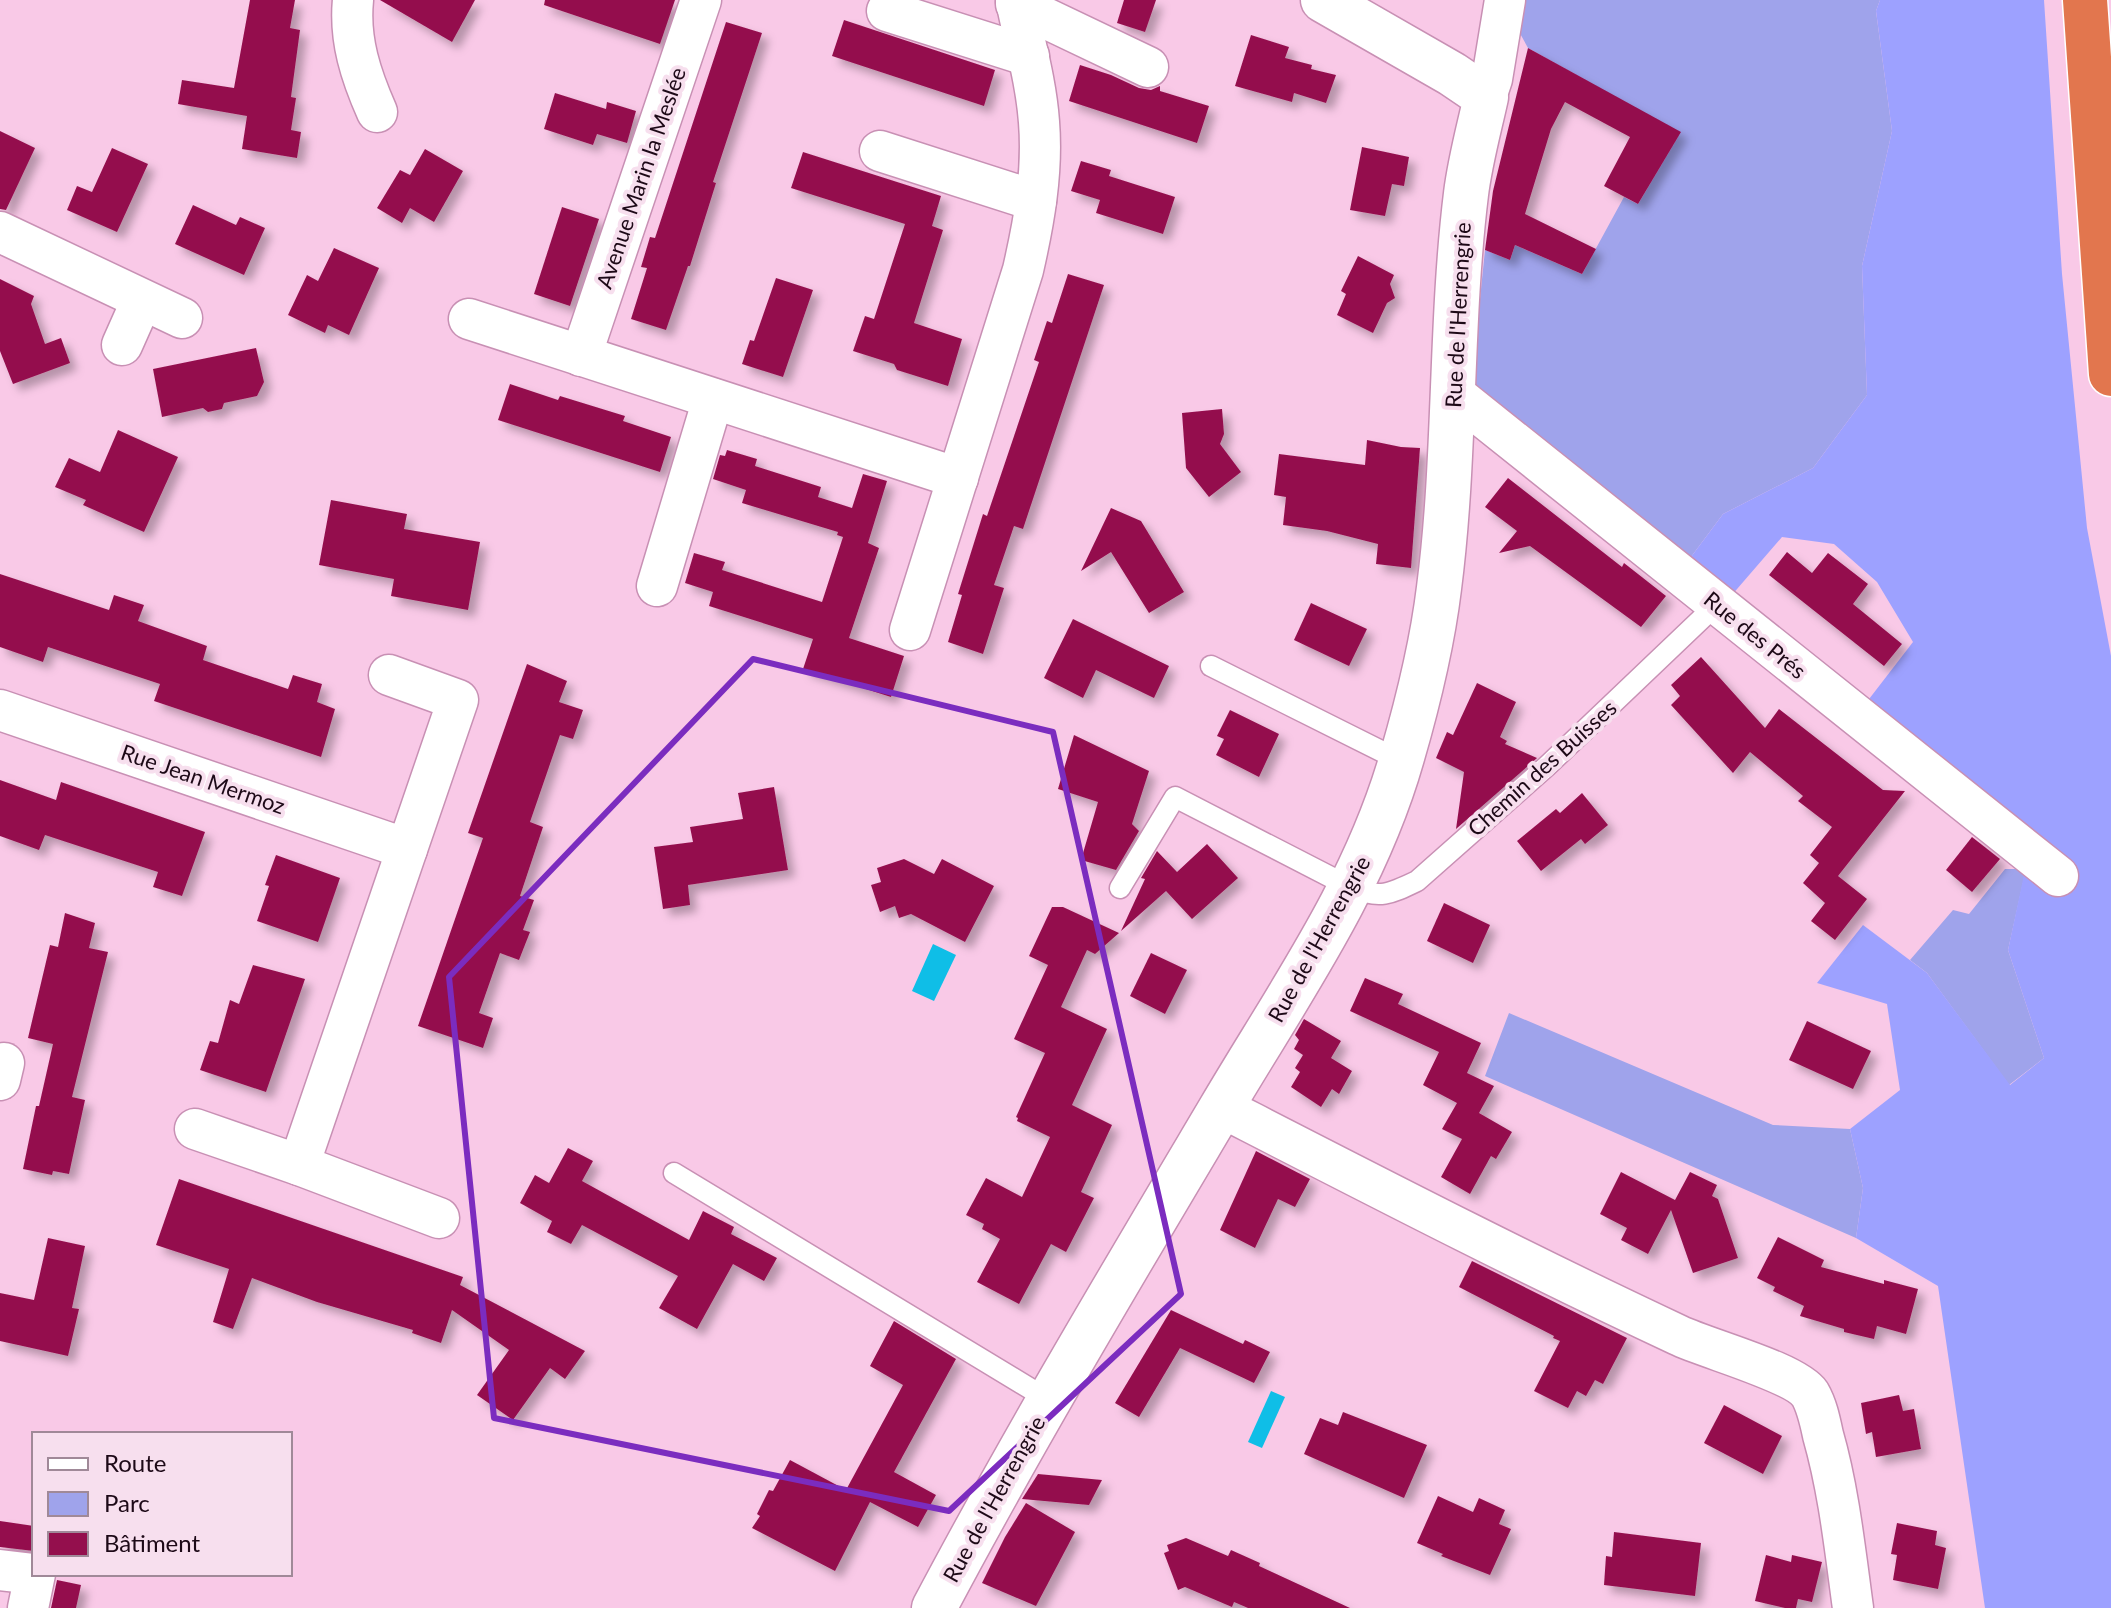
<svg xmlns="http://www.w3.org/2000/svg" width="2111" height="1608" viewBox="0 0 2111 1608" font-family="Lato,sans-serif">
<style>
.green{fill:#9fa3eb}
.forest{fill:#9da1ff}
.water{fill:#0fbee7}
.building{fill:#940f4d;filter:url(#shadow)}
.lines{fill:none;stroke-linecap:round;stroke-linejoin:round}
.service-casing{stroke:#c890b4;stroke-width:23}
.minor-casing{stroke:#c890b4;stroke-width:43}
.tertiary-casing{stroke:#c890b4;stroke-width:47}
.motorway-casing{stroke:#fff;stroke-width:47}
.service{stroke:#fff;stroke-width:20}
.minor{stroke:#fff;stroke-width:40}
.tertiary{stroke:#fff;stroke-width:44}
.motorway{stroke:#e2764e;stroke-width:44}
.marked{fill:none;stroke:#7b2cbf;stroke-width:6;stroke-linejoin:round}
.labels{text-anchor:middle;stroke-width:8;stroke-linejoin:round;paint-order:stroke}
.street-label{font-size:22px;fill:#1d0917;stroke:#f7dfee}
</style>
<defs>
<filter id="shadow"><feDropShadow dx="7" dy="7" stdDeviation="4" flood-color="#0004"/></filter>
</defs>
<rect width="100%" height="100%" fill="#f9c9e7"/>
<g class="green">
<polygon points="1522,0 1880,0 1876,11 1892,131 1862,266 1867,395 1813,468 1723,514 1688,561 1471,387 1485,250 1510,260 1515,245 1582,274 1624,197 1638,204 1680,133 1528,48 1517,28"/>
<polygon points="2005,869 2026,869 2008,950 2044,1058 2009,1085 1927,973 1910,960 1953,910 1969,914"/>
<polygon points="1509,1013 1773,1125 1850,1129 1863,1188 1856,1238 1485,1076"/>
</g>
<polygon class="forest" points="1880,0 2044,0 2062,274 2087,528 2111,656 2111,1608 1985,1608 1938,1286 1856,1238 1863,1188 1850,1129 1900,1090 1887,1004 1817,983 1863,925 1927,973 2010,1085 2044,1058 2008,950 2032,837 1866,703 1913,642 1877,582 1834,544 1782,537 1731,596 1688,561 1723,514 1813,468 1867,395 1862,266 1892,131 1876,11"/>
<g class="water">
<polygon points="933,944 956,955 934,1001 912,991"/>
<polygon points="1271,1391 1285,1397 1262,1448 1248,1442"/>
</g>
<g class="building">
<polygon points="250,0 295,0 290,28 300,30 291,97 296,98 291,130 301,132 297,158 242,149 247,116 178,104 182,80 234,88"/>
<polygon points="380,0 475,0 452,42"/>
<polygon points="545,0 675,0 660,44 544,5"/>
<polygon points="1124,0 1156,0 1145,32 1117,23"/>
<polygon points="844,20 995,70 984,106 832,56"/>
<polygon points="726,22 762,33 713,182 716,183 690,266 688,266 666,330 631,319 647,268 641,267 650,237 655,238"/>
<polygon points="1251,35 1289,47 1285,58 1312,65 1311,69 1336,75 1326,103 1294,93 1292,102 1235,86"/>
<polygon points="1528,48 1681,132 1638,204 1604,186 1630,137 1565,102 1551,129 1525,214 1596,249 1582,274 1515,245 1510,260 1485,250 1493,191"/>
<polygon points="1080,65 1111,75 1139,88 1151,90 1160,86 1160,91 1209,106 1197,143 1069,101"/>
<polygon points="555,93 606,109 607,102 636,111 627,143 597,134 593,145 544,129"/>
<polygon points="0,131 35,148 6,210 0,209"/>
<polygon points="1362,147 1409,157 1404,186 1392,184 1385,216 1350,210"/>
<polygon points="112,148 148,164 117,232 67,210 77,186 92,192"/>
<polygon points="425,149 463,171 434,222 410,208 402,223 377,208 400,170 410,175"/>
<polygon points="803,152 941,196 932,226 943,230 914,323 962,339 948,386 897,370 894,364 853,351 865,316 874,319 905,224 791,188"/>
<polygon points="1081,161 1111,170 1109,176 1175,197 1163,234 1096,213 1100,200 1071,191"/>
<polygon points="193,205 236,225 240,217 265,228 244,275 175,244"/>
<polygon points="562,207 599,219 570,306 534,294"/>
<polygon points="334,248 379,268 349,335 328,325 325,333 288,315 307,275 318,281"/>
<polygon points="1358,256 1394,275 1390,284 1395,298 1387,303 1373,333 1337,315 1346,294 1341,291"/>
<polygon points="1068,274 1104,285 1023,529 1014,526 994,585 1004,588 983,654 948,642 962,595 958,594 983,514 987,516 1039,362 1034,360 1047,321 1052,323"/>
<polygon points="776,278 813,290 783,377 742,364 750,340 754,341"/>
<polygon points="0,279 34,296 31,304 45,344 61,338 70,363 13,384 0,351"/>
<polygon points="256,348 264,382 257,396 224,403 222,409 208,412 203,408 162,417 153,369"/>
<polygon points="510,384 558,400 560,396 625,416 623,421 671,437 660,472 498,420"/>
<polygon points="1222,409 1224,434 1220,444 1241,472 1209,497 1186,468 1182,413"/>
<polygon points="118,430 178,457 144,532 83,505 86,500 55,487 69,458 100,472"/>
<polygon points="1367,440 1401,447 1420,448 1411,568 1376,564 1378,544 1327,531 1283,525 1286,497 1274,495 1279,454 1365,465"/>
<polygon points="727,450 757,459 755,466 821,487 818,497 852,508 863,474 887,481 868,543 879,548 849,638 904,656 891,697 803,669 813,639 709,606 713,592 685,583 694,553 725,562 722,570 822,602 843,537 837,535 838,532 742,503 746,490 713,479 720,455 725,456"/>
<polygon points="1508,478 1622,567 1624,563 1666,596 1641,627 1530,546 1499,553 1517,531 1485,507"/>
<polygon points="331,500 407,514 404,529 480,542 468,610 391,596 394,579 319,565"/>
<polygon points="1111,508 1141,521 1184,592 1149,613 1111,552 1081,571"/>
<polygon points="1787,552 1812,573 1828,553 1868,584 1853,604 1902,644 1884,666 1769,575"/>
<polygon points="0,574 109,610 114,595 144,605 138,621 207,646 203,660 288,689 293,675 322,684 317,702 335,709 321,757 154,701 160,684 48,647 43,662 0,647"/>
<polygon points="1311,603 1367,629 1349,666 1294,640"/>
<polygon points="1073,619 1169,666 1154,698 1096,670 1083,698 1044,678"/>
<polygon points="1701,657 1765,728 1779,709 1883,790 1905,791 1838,876 1867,899 1835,940 1811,921 1825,903 1803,883 1819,863 1810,855 1832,827 1798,801 1803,796 1750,752 1733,773 1671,705 1680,696 1671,685"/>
<polygon points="527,664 567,681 559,702 583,710 573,739 560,735 530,822 543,827 520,896 534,900 523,930 530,932 519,960 500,953 479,1013 493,1018 483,1048 418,1026 483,838 468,833"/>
<polygon points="1477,683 1516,702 1500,737 1507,741 1505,744 1537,758 1456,829 1464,772 1436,758 1447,732 1453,735"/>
<polygon points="1230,710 1279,734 1259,777 1216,755 1224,739 1217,736"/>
<polygon points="1074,735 1149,771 1132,824 1139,831 1116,870 1081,860 1098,802 1058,789"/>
<polygon points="0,780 56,800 61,782 205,832 182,896 153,887 158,872 45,835 39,850 0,836"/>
<polygon points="774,787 788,870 688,885 690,905 663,909 654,847 693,842 690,827 743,819 738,793"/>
<polygon points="1582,793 1608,825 1585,844 1581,839 1541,871 1517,841 1556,809 1560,813"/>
<polygon points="1972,837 2000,859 1972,892 1946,870"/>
<polygon points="1207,844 1238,878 1192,919 1166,891 1121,931 1145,879 1141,878 1157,851 1177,872"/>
<polygon points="276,855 340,878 318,942 257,921 269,886 265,885"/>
<polygon points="904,859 934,874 942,859 994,886 965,942 911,914 899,918 895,906 880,912 871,885 881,882 877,868"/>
<polygon points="1444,903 1490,925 1473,963 1427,941"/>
<polygon points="1052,907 1063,907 1119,933 1095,954 1087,950 1061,1007 1107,1029 1072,1105 1112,1125 1081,1192 1094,1198 1066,1252 1051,1244 1019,1304 977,1282 1000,1239 982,1229 984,1224 966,1215 986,1178 1022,1197 1050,1137 1017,1121 1018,1118 1016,1117 1045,1053 1014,1039 1048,965 1029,956"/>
<polygon points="65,913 95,923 89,948 108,952 72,1097 85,1100 69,1174 53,1171 52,1175 23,1169 36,1106 39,1106 53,1044 28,1038 50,945 58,947"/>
<polygon points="1151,953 1187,970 1165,1014 1130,996"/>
<polygon points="253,965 305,979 266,1092 200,1070 210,1041 218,1043 230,1000 239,1004"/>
<polygon points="1365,978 1403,994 1398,1004 1481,1043 1467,1073 1494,1086 1479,1113 1512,1132 1496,1159 1491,1156 1470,1194 1441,1177 1462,1139 1442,1129 1457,1103 1423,1085 1439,1052 1350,1011"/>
<polygon points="1304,1019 1341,1041 1331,1058 1352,1071 1339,1094 1332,1089 1321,1107 1291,1087 1300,1072 1295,1068 1303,1055 1294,1049 1299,1040 1295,1035"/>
<polygon points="1807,1021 1871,1051 1853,1089 1789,1060"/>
<polygon points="568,1148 593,1161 582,1181 689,1240 703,1211 734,1227 731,1234 777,1258 764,1281 733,1264 697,1329 659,1308 678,1276 582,1225 571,1244 547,1232 552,1221 520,1203 535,1175 549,1183"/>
<polygon points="1256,1151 1310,1179 1295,1207 1278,1199 1255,1248 1220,1230"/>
<polygon points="1621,1172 1675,1200 1690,1172 1717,1185 1712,1196 1718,1199 1738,1258 1693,1273 1671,1210 1648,1254 1621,1240 1627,1228 1600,1214"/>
<polygon points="179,1179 463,1277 460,1285 585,1351 565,1379 550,1368 513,1420 477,1395 509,1350 452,1310 441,1343 412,1333 413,1330 317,1302 252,1278 233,1329 213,1322 229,1269 156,1245"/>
<polygon points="1778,1237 1824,1260 1821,1267 1884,1284 1884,1280 1918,1289 1906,1334 1877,1326 1874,1339 1844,1332 1844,1329 1800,1316 1804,1306 1773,1291 1775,1287 1757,1278"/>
<polygon points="48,1238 85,1246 72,1308 79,1309 68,1356 0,1341 0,1293 34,1300"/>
<polygon points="1472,1261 1627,1338 1603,1384 1595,1380 1586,1396 1577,1391 1568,1408 1534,1391 1560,1341 1553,1338 1554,1336 1459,1287"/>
<polygon points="1171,1310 1243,1344 1245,1340 1270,1352 1254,1383 1180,1348 1139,1417 1115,1403"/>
<polygon points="894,1321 956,1359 894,1472 936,1495 918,1527 870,1502 835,1571 752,1528 760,1516 757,1514 769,1490 773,1491 790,1460 846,1490 903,1385 870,1366"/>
<polygon points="1899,1395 1903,1411 1914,1409 1921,1449 1876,1457 1872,1432 1866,1434 1861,1403"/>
<polygon points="1724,1405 1782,1436 1763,1474 1704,1443"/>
<polygon points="1343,1412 1427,1445 1404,1498 1304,1454 1320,1418 1338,1425"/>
<polygon points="1038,1474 1102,1480 1089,1505 1022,1499"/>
<polygon points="1438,1496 1473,1512 1479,1498 1505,1510 1499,1524 1511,1529 1490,1575 1441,1556 1443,1554 1417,1543"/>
<polygon points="1026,1503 1075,1532 1036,1606 982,1583 1005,1537"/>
<polygon points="0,1521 34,1526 34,1551 0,1547"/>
<polygon points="1897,1523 1937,1531 1935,1545 1946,1548 1938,1589 1893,1580 1897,1555 1891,1554"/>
<polygon points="1614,1532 1701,1543 1695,1596 1604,1585 1606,1556 1612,1557"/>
<polygon points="1186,1538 1228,1556 1231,1550 1260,1563 1259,1566 1350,1608 1248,1608 1234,1602 1232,1607 1185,1587 1178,1590 1164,1553 1169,1551 1167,1545"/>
<polygon points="1766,1555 1791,1562 1792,1555 1822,1562 1812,1602 1798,1599 1796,1608 1785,1608 1755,1601"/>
<polygon points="57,1580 81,1585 76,1608 51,1608"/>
</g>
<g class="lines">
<defs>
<g id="service">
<polyline points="1211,666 1401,761"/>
<path d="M1120,888L1175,797L1352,888C1380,899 1390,894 1417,881L1546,767L1716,605"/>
<polyline points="674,1173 1049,1400"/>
</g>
<g id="minor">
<path d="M353,0C349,40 361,76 377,112"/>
<polyline points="1016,4 1148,67"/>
<polyline points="887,11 1029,56"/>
<polyline points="1486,97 1492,79 1505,0"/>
<polyline points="880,151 1036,201"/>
<polyline points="0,232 182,318"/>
<polyline points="469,319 958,478"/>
<polyline points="122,345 142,300"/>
<polyline points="581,356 701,0"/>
<polyline points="1453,393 2058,876"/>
<polyline points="657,586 713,399"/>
<path d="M910,630L1023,270C1034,222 1043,172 1039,122C1036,80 1024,41 1016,0"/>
<polyline points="0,710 407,849 458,700 389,675"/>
<polyline points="407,849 299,1165 439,1218"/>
<polyline points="0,1080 4,1063"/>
<path d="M1221,1107C1373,1185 1524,1263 1678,1335C1707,1349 1795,1372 1810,1394C1817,1406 1820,1421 1823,1435C1839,1491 1845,1550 1853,1608"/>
<polyline points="195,1129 299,1165"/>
<polyline points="0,1570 34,1574"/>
<polyline points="28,1608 35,1574"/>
</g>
<path id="tertiary" d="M934,1608C1024,1438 1123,1273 1221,1108C1289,993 1365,887 1402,757C1418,702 1432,646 1439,588C1456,457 1450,324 1466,194C1470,161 1479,129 1486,97L1452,74L1323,0"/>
<polyline id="motorway" points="2085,0 2111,374"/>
</defs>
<use href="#service" class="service-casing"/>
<use href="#minor" class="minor-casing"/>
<use href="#tertiary" class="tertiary-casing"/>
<use href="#motorway" class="motorway-casing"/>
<use href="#service" class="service"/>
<use href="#minor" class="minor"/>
<use href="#tertiary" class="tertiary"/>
<use href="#motorway" class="motorway"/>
</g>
<path class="marked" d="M753,659L1053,732L1181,1294L949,1511L494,1418L449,977Z"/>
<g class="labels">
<g class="street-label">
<text transform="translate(641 178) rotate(-71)" y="8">Avenue Marin la Meslée</text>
<text transform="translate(1458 315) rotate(-87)" y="8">Rue de l'Herrengrie</text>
<text transform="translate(1755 635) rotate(39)" y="8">Rue des Prés</text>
<text transform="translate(1542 768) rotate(-42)" y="8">Chemin des Buisses</text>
<text transform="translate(203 779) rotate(19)" y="8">Rue Jean Mermoz</text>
<text transform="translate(1319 939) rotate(-61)" y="8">Rue de l'Herrengrie</text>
<text transform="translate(994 1499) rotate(-61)" y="8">Rue de l'Herrengrie</text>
</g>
</g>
<rect x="32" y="1432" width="260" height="144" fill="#f7dfee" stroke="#a08998" stroke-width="2"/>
<rect x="48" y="1458" width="40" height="12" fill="#ffffff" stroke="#a08998" stroke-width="2"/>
<text x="104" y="1472" font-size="24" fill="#1d0917">Route</text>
<rect x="48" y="1492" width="40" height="24" fill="#9fa3eb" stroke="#a08998" stroke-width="2"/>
<text x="104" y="1512" font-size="24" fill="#1d0917">Parc</text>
<rect x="48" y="1532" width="40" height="24" fill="#940f4d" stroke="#a08998" stroke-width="2"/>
<text x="104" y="1552" font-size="24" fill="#1d0917">Bâtiment</text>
</svg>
